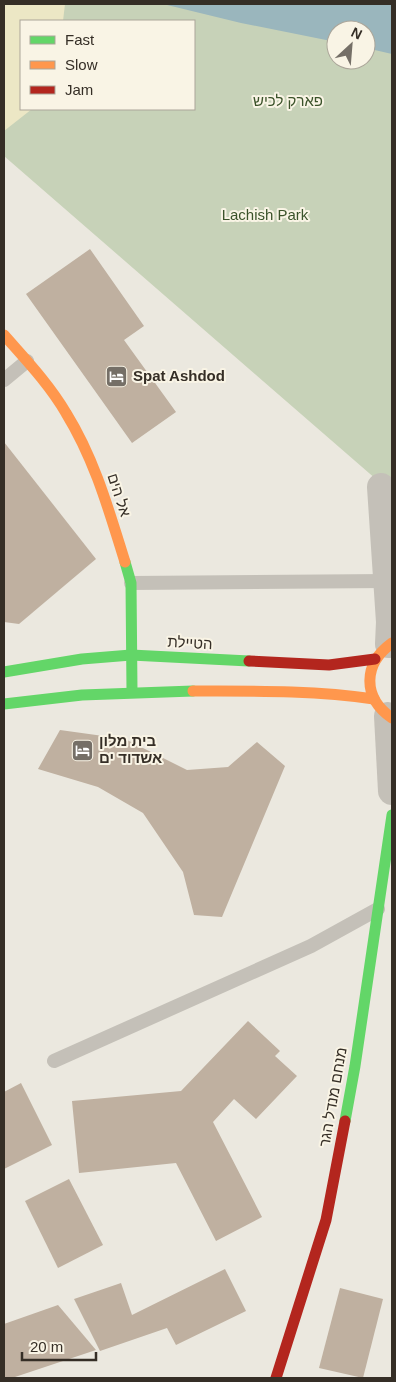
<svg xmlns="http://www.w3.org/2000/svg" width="396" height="1382" viewBox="0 0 396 1382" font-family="Arial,Heebo,sans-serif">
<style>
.green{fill:#c7d2b8;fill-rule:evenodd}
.sand{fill:#ece7c5}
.water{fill:#9ab6bd}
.building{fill:#bfb0a0}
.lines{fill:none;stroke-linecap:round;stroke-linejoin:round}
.lane{stroke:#c4c0b8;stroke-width:14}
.street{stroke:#c4c0b8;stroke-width:28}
.fast{stroke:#63d668;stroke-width:11}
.slow{stroke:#ff974d;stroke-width:11}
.jam{stroke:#b3261e;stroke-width:11}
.labels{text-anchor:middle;stroke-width:4;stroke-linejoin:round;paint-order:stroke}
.park-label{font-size:15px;fill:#3b532a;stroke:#f9f4e5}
.poi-label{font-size:15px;font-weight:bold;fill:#352e26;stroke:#f9f4e5;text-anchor:start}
.street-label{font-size:15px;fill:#352e26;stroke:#f9f4e5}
</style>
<rect width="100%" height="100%" fill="#ebe8df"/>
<path class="green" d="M4,4H392V493L4,156ZM21,21H194V109H21ZM336,30H366V60H336Z"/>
<polygon class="sand" points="4,4 65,4 63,21 21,21 21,109 32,109 4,131"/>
<polygon class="water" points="163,4 392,4 392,54 366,48 366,30 336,30 336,42 241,23"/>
<g class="building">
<polygon points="90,249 144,326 124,340 176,412 132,443 26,294"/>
<polygon points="4,442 96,559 19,624 4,622"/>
<polygon points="60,730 125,739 187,770 228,767 257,742 285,766 222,917 194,915 183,872 143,813 98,787 38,769"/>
<polygon points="248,1021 280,1051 275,1056 297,1076 256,1119 234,1099 213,1122 262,1217 216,1241 176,1163 79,1173 72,1101 181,1091"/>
<polygon points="21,1083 52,1145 4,1169 4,1092"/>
<polygon points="69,1179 103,1245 58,1268 25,1201"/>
<polygon points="225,1269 246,1311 176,1345 167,1328 100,1351 74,1299 121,1283 132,1315"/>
<polygon points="340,1288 383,1299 363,1378 319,1368"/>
<polygon points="58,1305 96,1350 12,1378 4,1378 4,1324"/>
</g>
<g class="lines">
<g class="lane">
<polyline points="4,380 27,361"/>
<polyline points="131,583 387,581"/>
<polyline points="54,1061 311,946 378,909"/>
</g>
<g class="street">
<polyline points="381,487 390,622 389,644"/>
<polyline points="388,716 392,791"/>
</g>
<g class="fast">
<polyline points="125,562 131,583 132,691"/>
<polyline points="4,672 82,659 131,655 249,661"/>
<polyline points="4,704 82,695 193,691"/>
<polyline points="345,1121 355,1066 392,815"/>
</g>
<g class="slow">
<path d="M4,335C26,360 49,384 66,413C95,460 109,511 125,562"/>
<path d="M392,643C363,664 362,697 392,718"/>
<path d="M193,691C253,691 314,690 374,699"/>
</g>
<g class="jam">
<polyline points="249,661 329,665 375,659"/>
<polyline points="276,1378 326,1220 345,1121"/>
</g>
</g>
<defs>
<symbol id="hotel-square" viewBox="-11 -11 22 22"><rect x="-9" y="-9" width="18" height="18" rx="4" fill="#756f67" stroke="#f9f4e5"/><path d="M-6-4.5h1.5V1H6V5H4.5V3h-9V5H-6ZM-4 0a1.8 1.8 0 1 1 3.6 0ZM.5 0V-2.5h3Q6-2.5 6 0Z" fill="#fff"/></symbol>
</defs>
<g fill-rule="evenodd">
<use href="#hotel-square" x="104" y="364" width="25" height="25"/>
<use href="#hotel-square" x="70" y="738" width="25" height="25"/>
</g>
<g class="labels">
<g class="park-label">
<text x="288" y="106">פארק לכיש</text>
<text x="265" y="220">Lachish Park</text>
</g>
<g class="poi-label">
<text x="133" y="381">Spat Ashdod</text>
<text x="99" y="746">בית מלון<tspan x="99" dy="17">אשדוד ים</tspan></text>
</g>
<g class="street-label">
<text transform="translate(119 495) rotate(72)" y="5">אל הים</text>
<text transform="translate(190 643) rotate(3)" y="5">הטיילת</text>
<text transform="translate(333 1097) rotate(-80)" y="5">מנחם מנדל הגר</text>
</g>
</g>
<rect width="396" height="1382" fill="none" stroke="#352e26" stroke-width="10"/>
<rect x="20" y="20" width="175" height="90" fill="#f9f4e5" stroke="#aba599"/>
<rect x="30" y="36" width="25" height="8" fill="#63d668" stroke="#aba599"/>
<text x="65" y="45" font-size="15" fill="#352e26">Fast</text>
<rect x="30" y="61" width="25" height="8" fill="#ff974d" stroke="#aba599"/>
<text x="65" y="70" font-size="15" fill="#352e26">Slow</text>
<rect x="30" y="86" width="25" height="8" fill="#b3261e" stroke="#aba599"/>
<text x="65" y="95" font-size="15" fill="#352e26">Jam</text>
<g transform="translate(351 45) rotate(26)"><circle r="24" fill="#f9f4e5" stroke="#aba599"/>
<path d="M0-4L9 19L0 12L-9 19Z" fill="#756f67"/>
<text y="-8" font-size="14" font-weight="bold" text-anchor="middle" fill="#352e26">N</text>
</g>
<path d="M22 1352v8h74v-8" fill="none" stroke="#352e26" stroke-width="2.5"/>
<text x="30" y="1352" font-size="15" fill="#352e26" stroke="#f9f4e5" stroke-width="4" paint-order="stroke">20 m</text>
</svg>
